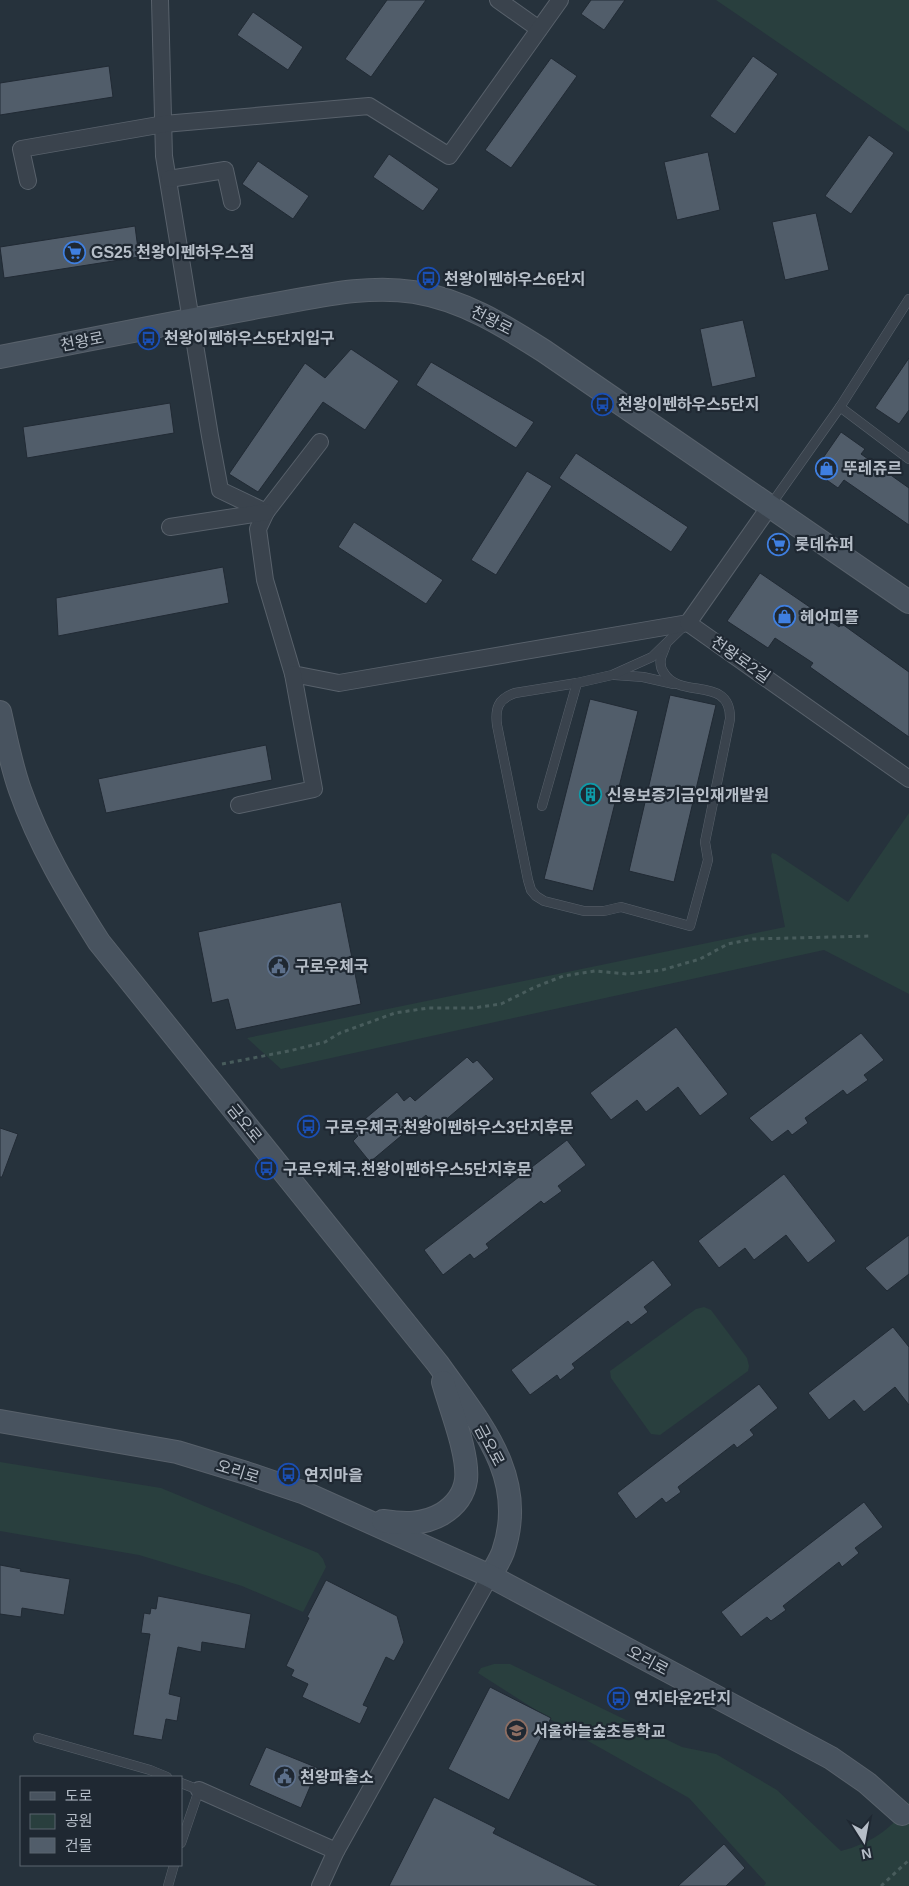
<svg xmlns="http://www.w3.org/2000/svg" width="909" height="1886" viewBox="0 0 909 1886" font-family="Arial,'Noto Sans KR',sans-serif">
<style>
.green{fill:#293f3e}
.building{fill:#515d6a;stroke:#212a34}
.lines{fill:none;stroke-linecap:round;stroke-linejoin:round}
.lane-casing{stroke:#58616b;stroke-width:10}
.street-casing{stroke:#58616b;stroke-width:18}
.secondary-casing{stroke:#58616b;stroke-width:24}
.path{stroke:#485c5c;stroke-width:3;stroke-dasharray:4 4;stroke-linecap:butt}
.lane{stroke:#3a434d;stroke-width:9}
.street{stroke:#3a434d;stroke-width:16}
.secondary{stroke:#48535f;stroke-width:22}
.labels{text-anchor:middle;stroke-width:4.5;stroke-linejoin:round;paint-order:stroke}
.poi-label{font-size:16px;font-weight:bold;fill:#b6bec8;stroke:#1f2832;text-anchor:start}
.street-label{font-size:16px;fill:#b6bec8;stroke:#1f2832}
</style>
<rect width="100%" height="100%" fill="#26323c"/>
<g class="green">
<polygon points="716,0 909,0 909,132"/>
<polygon points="909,813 909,994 824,950 281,1069 247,1038 785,927 771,856 772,853 776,854 848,902"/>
<polygon points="704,1307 711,1310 747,1358 749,1366 748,1371 660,1435 651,1434 611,1378 610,1371 696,1309"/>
<polygon points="0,1462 161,1488 318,1553 323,1559 326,1567 303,1612 242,1586 139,1555 0,1531"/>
<path d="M494,1664H510L682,1747L716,1754L777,1790L841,1851C869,1844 896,1828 909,1801V1886H764L766,1883L689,1798L558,1724L478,1673L481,1668Z"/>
</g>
<g class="building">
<polygon points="387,0 426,0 371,77 345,59"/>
<polygon points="591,0 625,0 604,30 581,14"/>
<polygon points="253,12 303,47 288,70 237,35"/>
<polygon points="753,56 778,74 735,134 710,116"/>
<polygon points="551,58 577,76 511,168 485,150"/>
<polygon points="109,66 113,97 0,115 0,83"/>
<polygon points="869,135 894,153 851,214 825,196"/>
<polygon points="708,152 720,210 677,220 664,162"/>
<polygon points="389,154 439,189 423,211 373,177"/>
<polygon points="258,161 309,196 293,219 242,184"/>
<polygon points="816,213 829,270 785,280 772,222"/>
<polygon points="135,226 139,257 4,278 0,247"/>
<polygon points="743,320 756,377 712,387 700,329"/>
<polygon points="351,349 399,381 365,430 323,402 258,492 229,474 305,363 325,378"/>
<polygon points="909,358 909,410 899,424 875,408"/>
<polygon points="431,362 534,422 516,448 416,385"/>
<polygon points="170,403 174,433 27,458 23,427"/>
<polygon points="841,432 865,449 861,454 909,488 909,525 844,480 838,488 814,471"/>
<polygon points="576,453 688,527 671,552 559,478"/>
<polygon points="527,471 552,486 496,575 471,560"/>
<polygon points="354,522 443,580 426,604 338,547"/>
<polygon points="223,567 229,603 58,636 56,598"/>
<polygon points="760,573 839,627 842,624 909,672 909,737 810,667 813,663 775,638 768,648 727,621"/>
<polygon points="670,695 716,705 674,882 629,871"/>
<polygon points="590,699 638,711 593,891 544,879"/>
<polygon points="266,745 272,780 106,813 98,779"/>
<polygon points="341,902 361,1004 236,1030 228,999 212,1003 198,932"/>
<polygon points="676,1027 728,1094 700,1116 678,1087 646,1112 637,1100 611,1120 590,1093"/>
<polygon points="861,1033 884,1060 864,1075 868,1080 847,1095 843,1090 805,1118 808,1123 792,1135 788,1130 772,1142 749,1118"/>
<polygon points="467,1057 473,1063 477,1060 494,1079 436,1128 426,1115 370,1162 353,1141 358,1136 353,1129 397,1092 404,1101 410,1096 415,1101"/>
<polygon points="0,1128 18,1134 2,1177 0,1177"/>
<polygon points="567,1140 586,1165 558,1186 562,1191 544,1204 541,1201 486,1244 489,1248 474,1259 470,1254 443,1275 424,1250"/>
<polygon points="784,1174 836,1241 808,1263 786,1235 754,1260 745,1248 719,1268 698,1241"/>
<polygon points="909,1235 909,1274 887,1291 865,1268"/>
<polygon points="653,1260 672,1285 644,1307 648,1312 631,1325 628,1321 572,1364 575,1368 560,1380 557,1375 530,1395 511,1370"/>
<polygon points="893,1327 909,1347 909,1405 895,1387 864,1412 854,1400 829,1420 808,1393"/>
<polygon points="759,1384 778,1408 750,1430 754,1435 737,1448 734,1444 678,1487 681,1492 666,1503 662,1498 636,1519 617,1493"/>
<polygon points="864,1502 883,1527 855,1548 859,1553 842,1567 839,1562 783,1606 786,1610 771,1621 767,1617 741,1637 721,1612"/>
<polygon points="0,1565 21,1569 20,1571 70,1579 64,1615 22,1608 21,1617 0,1614"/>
<polygon points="326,1580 397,1616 404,1642 394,1661 386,1657 363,1705 368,1707 360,1724 302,1697 308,1684 291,1676 294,1670 286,1666 309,1618 307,1617"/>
<polygon points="158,1596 251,1614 245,1649 202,1642 201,1652 178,1647 169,1694 181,1697 177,1721 166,1719 162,1740 133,1735 150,1634 141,1633 144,1613 150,1614 151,1608 156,1609"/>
<polygon points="490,1687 551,1718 509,1800 448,1769"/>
<polygon points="266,1747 318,1768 301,1808 249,1785"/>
<polygon points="434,1797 496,1828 493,1833 599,1886 389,1886"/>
<polygon points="724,1844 745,1868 726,1886 678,1886"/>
</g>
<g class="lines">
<defs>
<g id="lane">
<polyline points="840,407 909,459"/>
<polyline points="770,506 840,407 909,299"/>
<polyline points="615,675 643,677 674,684"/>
<path d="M577,683L515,693C498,699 495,708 497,725L528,880L531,890L536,896L544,901L584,911H604L621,907L690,926L708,860L705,842L730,719C731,675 680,700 664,673C661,669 660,663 661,658C662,654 665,649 666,644"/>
<polyline points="542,806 577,683 612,675 652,657 684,626"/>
<polyline points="38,1738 150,1770 167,1777"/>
<polyline points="181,1783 199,1790 181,1843"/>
<polyline points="168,1886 174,1865"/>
</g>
<g id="street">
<polyline points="160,0 164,156 210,436 220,490 266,512"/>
<polyline points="498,0 539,29"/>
<polyline points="169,179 225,170 232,202"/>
<polyline points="28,181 21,149 164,124 369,106 449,156 560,0"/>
<polyline points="320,442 266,512 258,529 265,580 293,674 339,683 688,623"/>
<polyline points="770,506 688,623 909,779"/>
<polyline points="170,527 266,512"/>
<polyline points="239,805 314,789 293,674"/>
<polyline points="199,1790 336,1851"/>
<polyline points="320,1886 336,1851 490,1576"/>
</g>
<g id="secondary">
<path d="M0,357C88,340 176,322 264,306C313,298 364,284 414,292C463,300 503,325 544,351L909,602"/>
<path d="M0,712C6,738 11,765 20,790C39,844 68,893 99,942L438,1364C479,1422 529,1477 503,1552C500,1560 495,1568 490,1576"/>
<polyline points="0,1421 177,1452 246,1473 305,1493 490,1576 831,1758 867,1783 902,1814"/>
<path d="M383,1521C404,1524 423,1525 442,1514C455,1506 464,1494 466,1480C469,1454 450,1408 443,1382"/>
</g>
</defs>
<use href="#lane" class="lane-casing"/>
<use href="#street" class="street-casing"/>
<use href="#secondary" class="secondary-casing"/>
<g class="path">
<polyline points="222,1064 289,1051 325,1042 340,1033 395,1013 428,1008 473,1008 501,1004 533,988 563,976 595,971 627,974 662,970 700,959 728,944 753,939 872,936"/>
<polyline points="881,1886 909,1860"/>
</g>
<use href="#lane" class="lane"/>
<use href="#street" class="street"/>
<use href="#secondary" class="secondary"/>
</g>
<defs>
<symbol id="supermarket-ring" viewBox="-11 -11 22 22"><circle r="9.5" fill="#1f2832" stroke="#3f7fe0" stroke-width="1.5"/><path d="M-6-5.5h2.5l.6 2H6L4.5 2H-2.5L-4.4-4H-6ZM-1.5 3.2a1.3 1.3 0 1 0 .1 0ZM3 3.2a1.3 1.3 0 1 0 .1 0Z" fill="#3f7fe0"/></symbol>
<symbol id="bus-ring" viewBox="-11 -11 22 22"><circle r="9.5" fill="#1f2832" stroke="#1a4fb4" stroke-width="1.5"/><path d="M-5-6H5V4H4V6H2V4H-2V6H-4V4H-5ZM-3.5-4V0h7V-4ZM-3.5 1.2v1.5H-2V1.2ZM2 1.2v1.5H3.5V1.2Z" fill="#1a4fb4"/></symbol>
<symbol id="shop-ring" viewBox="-11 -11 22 22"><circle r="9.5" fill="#1f2832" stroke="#3f7fe0" stroke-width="1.5"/><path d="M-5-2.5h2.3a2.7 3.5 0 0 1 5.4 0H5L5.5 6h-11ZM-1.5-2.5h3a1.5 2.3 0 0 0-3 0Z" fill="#3f7fe0"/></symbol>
<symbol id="building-ring" viewBox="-11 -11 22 22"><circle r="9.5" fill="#1f2832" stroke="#0f9aa8" stroke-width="1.5"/><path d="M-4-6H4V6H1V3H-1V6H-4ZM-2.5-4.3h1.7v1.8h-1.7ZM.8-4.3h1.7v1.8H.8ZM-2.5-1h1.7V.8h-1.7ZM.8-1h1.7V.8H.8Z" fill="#0f9aa8"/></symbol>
<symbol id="civic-ring" viewBox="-11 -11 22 22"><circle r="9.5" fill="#1f2832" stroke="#5c6f8a" stroke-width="1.5"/><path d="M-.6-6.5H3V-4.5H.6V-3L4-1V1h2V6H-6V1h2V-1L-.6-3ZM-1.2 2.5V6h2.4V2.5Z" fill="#5c6f8a"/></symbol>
<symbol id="school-ring" viewBox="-11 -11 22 22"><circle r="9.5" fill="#1f2832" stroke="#8d6e63" stroke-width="1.5"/><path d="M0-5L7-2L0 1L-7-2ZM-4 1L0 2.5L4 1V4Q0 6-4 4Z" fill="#8d6e63"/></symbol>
</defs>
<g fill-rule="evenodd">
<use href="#supermarket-ring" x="62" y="240" width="25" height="25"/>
<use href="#bus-ring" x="416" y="266" width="25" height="25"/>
<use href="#bus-ring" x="136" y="326" width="25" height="25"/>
<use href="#bus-ring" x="590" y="392" width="25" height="25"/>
<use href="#shop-ring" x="814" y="456" width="25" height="25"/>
<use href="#supermarket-ring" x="766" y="532" width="25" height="25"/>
<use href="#shop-ring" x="772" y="604" width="25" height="25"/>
<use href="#building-ring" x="578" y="782" width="25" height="25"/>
<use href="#civic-ring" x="266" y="954" width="25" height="25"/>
<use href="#bus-ring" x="296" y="1114" width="25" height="25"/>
<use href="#bus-ring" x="254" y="1156" width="25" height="25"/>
<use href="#bus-ring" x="276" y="1462" width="25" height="25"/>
<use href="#bus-ring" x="606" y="1686" width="25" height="25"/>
<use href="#school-ring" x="504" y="1718" width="25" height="25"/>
<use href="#civic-ring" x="272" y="1764" width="25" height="25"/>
</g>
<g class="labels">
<g class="poi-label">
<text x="91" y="258">GS25 천왕이펜하우스점</text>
<text x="444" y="285">천왕이펜하우스6단지</text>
<text x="164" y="344">천왕이펜하우스5단지입구</text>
<text x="618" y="410">천왕이펜하우스5단지</text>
<text x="843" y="474">뚜레쥬르</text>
<text x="795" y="550">롯데슈퍼</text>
<text x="800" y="623">헤어피플</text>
<text x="607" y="801">신용보증기금인재개발원</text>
<text x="295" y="972">구로우체국</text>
<text x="325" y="1133">구로우체국.천왕이펜하우스3단지후문</text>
<text x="283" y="1175">구로우체국.천왕이펜하우스5단지후문</text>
<text x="304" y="1481">연지마을</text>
<text x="634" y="1704">연지타운2단지</text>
<text x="533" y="1737">서울하늘숲초등학교</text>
<text x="300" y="1783">천왕파출소</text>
</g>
<g class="street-label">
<text transform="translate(492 320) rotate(27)" y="6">천왕로</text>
<text transform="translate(82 341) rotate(-11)" y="6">천왕로</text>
<text transform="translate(741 659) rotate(35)" y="6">천왕로2길</text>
<text transform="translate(245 1123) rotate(51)" y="6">금오로</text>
<text transform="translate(490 1445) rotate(62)" y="6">금오로</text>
<text transform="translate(238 1471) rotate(17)" y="6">오리로</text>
<text transform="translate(648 1660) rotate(28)" y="6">오리로</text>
</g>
</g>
<rect x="20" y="1776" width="162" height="90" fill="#1f2832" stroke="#5b646e"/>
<rect x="30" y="1792" width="25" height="8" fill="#48535f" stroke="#5b646e"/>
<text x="65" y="1801" font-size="15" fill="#b6bec8">도로</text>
<rect x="30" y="1814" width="25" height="15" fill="#293f3e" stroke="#5b646e"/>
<text x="65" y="1826" font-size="15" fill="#b6bec8">공원</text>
<rect x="30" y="1838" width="25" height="15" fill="#515d6a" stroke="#5b646e"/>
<text x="65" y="1851" font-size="15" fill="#b6bec8">건물</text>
<g transform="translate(864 1841) rotate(169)" stroke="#1f2832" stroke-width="4" paint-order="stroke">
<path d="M0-4L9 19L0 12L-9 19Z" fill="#b6bec8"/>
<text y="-8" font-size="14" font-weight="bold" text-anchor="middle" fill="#b6bec8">N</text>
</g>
</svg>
